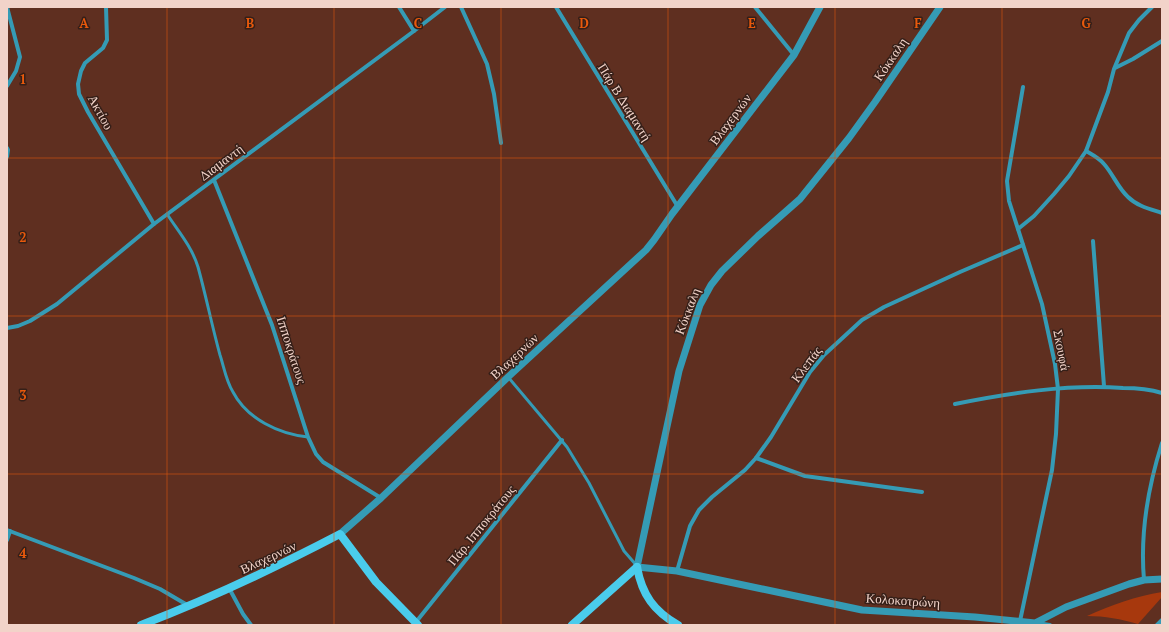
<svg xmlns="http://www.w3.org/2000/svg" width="1169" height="632" viewBox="0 0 1169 632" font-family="'PT Serif',serif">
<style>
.green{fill:#a7380d}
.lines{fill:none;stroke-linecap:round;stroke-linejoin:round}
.service{stroke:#359bb5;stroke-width:3}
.minor{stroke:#359bb5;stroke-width:4}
.tertiary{stroke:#359bb5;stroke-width:7}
.secondary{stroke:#4accec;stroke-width:8}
.grid{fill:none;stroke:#e8590c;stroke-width:1;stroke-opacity:0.55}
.labels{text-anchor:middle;stroke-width:3;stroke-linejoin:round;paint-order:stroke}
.street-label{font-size:13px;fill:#f2d3c9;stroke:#351f18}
.grid-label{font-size:13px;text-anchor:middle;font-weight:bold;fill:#e8590c;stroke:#351f18;stroke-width:3;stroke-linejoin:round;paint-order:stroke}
</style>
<rect width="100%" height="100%" fill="#5f2f20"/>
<path class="green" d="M1162,592V597L1138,624C1121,619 1105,616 1087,616C1111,605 1136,596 1162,592Z"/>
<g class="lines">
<g class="service">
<path d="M167,214C178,231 192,247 198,267C206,296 212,326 220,355C224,367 226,381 233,392C247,419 279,434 308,437"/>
<polyline points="508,377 567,447 589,483 624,551 637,566"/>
</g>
<g class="minor">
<polyline points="106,7 107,40 103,48 85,63 81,71 78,84 79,94 88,112 154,224"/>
<polyline points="399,7 414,31"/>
<polyline points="461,7 487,64 494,94 501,143"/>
<polyline points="556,7 678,207"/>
<polyline points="755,7 794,55"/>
<polyline points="1115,68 1133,59 1162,41"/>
<polyline points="7,86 16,71 20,57 7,7"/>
<polyline points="7,148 8,150 7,157"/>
<path d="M1086,151C1093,155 1099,158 1104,164C1113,174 1118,188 1128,197C1137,206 1150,209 1162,213"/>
<polyline points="214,180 272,325 308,437 316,454 323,462 381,498"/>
<polyline points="1018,229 1034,216 1054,194 1069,176 1086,151 1108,92 1114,69 1129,33 1139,20 1152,7"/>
<polyline points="1093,241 1104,386"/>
<polyline points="7,328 18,326 30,321 57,304 154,224 414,31 445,7"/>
<path d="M955,404C1010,393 1067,384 1123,388C1136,388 1149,389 1162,393"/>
<polyline points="756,458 805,476 922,492"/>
<polyline points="7,530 134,578 160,589 189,606"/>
<polyline points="7,540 10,531"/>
<polyline points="677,571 690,526 699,510 712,497 745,470 756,458 771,437 810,372 824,355 862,320 884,307 960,272 1023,245"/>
<path d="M1144,580C1140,534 1148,487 1162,443"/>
<polyline points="229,588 243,614 251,625"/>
<polyline points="1020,621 1052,470 1056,434 1058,389 1055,364 1042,304 1009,201 1007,181 1023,87"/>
<polyline points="416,622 562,440"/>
<polyline points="1037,623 1050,625"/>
<polyline points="1157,625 1162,620"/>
</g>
<g class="tertiary">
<polyline points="940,7 875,102 849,138 800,199 758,236 722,271 711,285 700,305 679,371 658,468 637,567 677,571 862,610 975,617 1035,623 1066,607 1129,584 1144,580 1162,579"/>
<polyline points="340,534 381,498 508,377 646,250 654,240 672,214 794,55 820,7"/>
</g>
<g class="secondary">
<path d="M637,567C642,595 654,611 678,625"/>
<path d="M141,625C209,599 275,568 340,534L376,582L418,625"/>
<polyline points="572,625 637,567"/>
</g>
</g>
<path class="grid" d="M167,7V625M334,7V625M501,7V625M668,7V625M835,7V625M1002,7V625M7,158H1162M7,316H1162M7,474H1162"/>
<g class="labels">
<g class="street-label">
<text transform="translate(890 59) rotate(-56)" y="5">Κόκκαλη</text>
<text transform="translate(625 102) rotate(58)" y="5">Πάρ Β Διαμαντή</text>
<text transform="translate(101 112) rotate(61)" y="5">Ακτίου</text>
<text transform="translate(730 119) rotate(-53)" y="5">Βλαχερνών</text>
<text transform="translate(221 162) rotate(-37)" y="5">Διαμαντή</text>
<text transform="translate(687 311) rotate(-69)" y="5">Κόκκαλη</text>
<text transform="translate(292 350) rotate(72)" y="5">Ιπποκράτους</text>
<text transform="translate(1062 350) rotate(79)" y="5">Σκουφά</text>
<text transform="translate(514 356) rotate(-43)" y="5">Βλαχερνών</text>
<text transform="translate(806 364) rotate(-53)" y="5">Κλεπάς</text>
<text transform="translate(481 525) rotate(-51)" y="5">Πάρ. Ιπποκράτους</text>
<text transform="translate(268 557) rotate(-25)" y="5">Βλαχερνών</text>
<text transform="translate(903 600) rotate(4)" y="5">Κολοκοτρώνη</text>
</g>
</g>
<g class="grid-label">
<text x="84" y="28">A</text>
<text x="250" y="28">B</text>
<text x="418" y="28">C</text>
<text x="584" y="28">D</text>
<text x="752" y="28">E</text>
<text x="918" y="28">F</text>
<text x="1086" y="28">G</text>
<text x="23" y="84">1</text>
<text x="23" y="242">2</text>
<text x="23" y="400">3</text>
<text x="23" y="558">4</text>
</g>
<rect width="1169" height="632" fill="none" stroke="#f2d3c9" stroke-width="16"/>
</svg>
